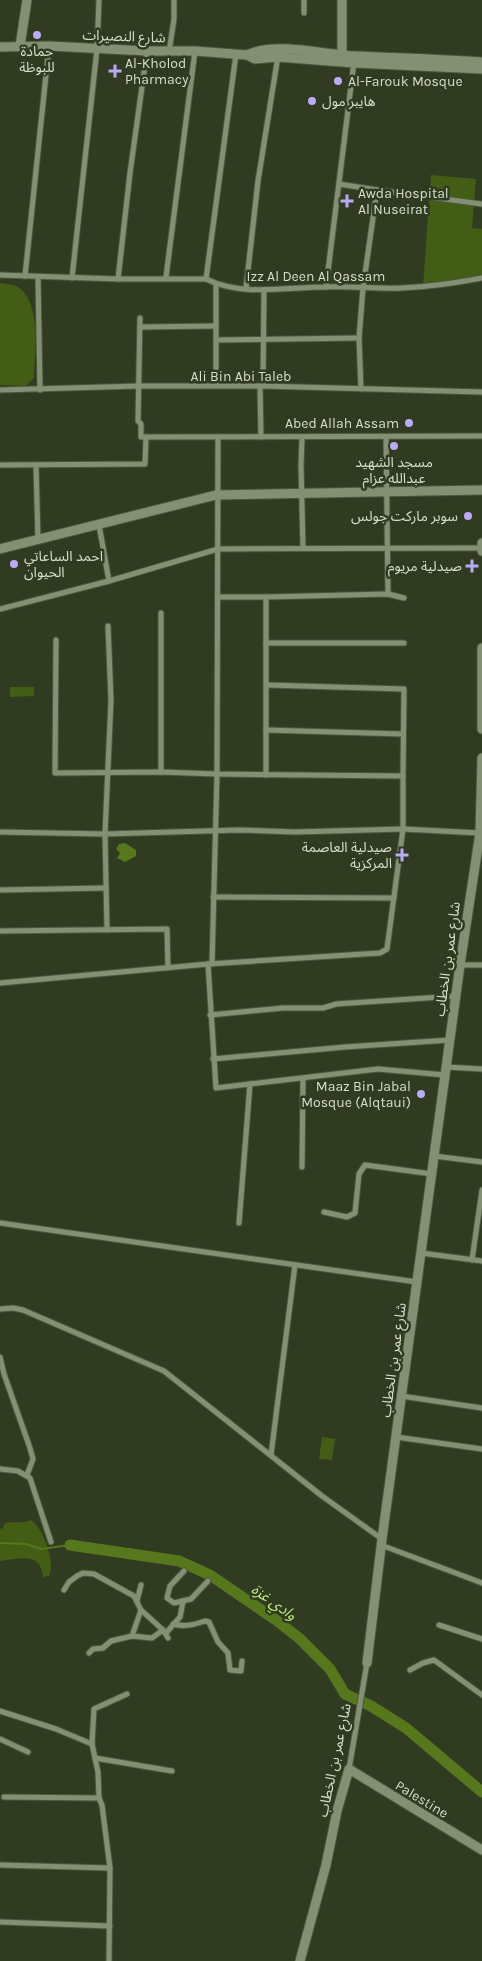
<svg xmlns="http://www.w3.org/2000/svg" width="482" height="1961" viewBox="0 0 482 1961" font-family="Karla,'Noto Sans Arabic',sans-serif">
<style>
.green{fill:#435d15}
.water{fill:#56771b}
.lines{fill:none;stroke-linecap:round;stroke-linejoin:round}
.stream{stroke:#56771b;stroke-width:2}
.river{stroke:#56771b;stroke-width:11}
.street-casing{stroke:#4d5740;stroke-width:7}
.secondary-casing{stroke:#4d5740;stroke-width:11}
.street{stroke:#839073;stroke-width:5}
.secondary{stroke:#839073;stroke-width:9}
.poi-dot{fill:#bbaaf6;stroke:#303b21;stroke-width:2}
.labels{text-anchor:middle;stroke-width:5;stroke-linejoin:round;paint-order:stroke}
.street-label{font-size:14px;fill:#d6dece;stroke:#303b21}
.poi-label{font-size:14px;fill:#d6dece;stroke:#303b21;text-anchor:start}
.water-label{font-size:15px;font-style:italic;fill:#bbea77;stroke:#303b21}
</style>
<rect width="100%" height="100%" fill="#303b21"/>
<g class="green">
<polygon points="431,175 476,179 472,228 482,229 482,278 423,287"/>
<path d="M0,283C5,284 11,284 16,286C42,299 35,354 34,378L26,386L0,385Z"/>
<polygon points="10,687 34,687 34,696 10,697"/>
<polygon points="322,1437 335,1439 332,1460 319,1459"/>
<path d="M31,1520C43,1528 56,1563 49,1576L43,1577C41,1551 18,1559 0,1561V1529L3,1528L5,1523C14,1521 23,1524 31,1520Z"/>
</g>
<polygon class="water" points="125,843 136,850 136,856 125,862 117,858 120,853 116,849 119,844"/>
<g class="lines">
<polyline class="stream" points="0,1543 26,1544 41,1549 70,1545"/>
<polyline class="river" points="70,1545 179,1561 210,1575 276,1620 299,1638 330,1669 345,1694 371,1706 406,1728 482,1792"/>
<defs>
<g id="street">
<polyline points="304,13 304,0"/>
<polyline points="169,52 174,19 174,0"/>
<polyline points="339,184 377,190 363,288 359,338 361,389"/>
<polyline points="377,190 482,204"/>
<path d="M0,275L118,279H206C242,297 287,287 326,287C352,286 377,289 402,288C429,287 456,283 482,278"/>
<polyline points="25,276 49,46"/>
<polyline points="38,277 40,390"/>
<polyline points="166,277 195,51"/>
<polyline points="72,278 97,49 99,0"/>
<polyline points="118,279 130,173 147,51"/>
<polyline points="206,279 236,54"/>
<polyline points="216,284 216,386"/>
<polyline points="326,287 354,62"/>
<polyline points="246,288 258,181 278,56"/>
<polyline points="140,318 138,421 141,424 141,437 482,436"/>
<polyline points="140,327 216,326"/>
<polyline points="216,340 359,338"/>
<polyline points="263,386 264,290"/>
<polyline points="260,387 261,437"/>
<polyline points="0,390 139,386 263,386 482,392"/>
<polyline points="386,437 388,594"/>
<polyline points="302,438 301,465 303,548"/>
<polyline points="0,465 145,464 146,437"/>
<polyline points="36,465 38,540"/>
<polyline points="99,525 109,581"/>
<polyline points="219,597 266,597"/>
<polyline points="0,609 109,581 218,549 482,548"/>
<polyline points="161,613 161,772"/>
<polyline points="56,640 55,773 161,772 217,774 403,776 403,829 480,833"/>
<polyline points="266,643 404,643"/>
<polyline points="267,685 404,689"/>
<polyline points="266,730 403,734"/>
<polyline points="266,775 266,597 388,594 404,598"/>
<polyline points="403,776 404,691"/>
<polyline points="0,832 105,834 239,830 295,832 403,829 387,949 380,953 208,964 0,983"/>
<polyline points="0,890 106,888"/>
<polyline points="213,897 394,898"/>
<polyline points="107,930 105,834 111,700 108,626"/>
<polyline points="0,931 167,929 168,968"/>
<polyline points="208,964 216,1088 378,1069 445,1075"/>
<polyline points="212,964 217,774 218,437"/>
<polyline points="460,965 482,965"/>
<polyline points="210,1015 283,1008 323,1008 336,1004 456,996"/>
<polyline points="213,1059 345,1047 450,1040"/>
<polyline points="446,1067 482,1069"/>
<polyline points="434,1156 482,1162"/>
<polyline points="302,1167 303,1079"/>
<polyline points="324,1212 347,1217 355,1213 359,1174 365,1165 432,1174"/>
<polyline points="0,1223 417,1282"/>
<polyline points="239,1223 250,1084"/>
<polyline points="421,1253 482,1261"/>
<polyline points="472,1260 482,1190"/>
<polyline points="0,1309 13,1308 23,1310 164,1371 322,1496 382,1539"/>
<polyline points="0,1357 4,1374 30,1448 33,1459 27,1475"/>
<polyline points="401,1396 482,1408"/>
<polyline points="396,1437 482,1449"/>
<polyline points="271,1455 295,1265"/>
<polyline points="0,1469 18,1471 30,1478 51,1542"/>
<polyline points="381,1545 482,1583"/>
<polyline points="184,1571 170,1586 167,1598 174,1603 191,1599 208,1581"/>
<polyline points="64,1590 69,1582 77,1576 83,1573 94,1574 134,1596 141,1610 132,1636"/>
<polyline points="137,1601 141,1585"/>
<polyline points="141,1610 163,1630 168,1638"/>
<path d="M173,1624C185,1627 193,1625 205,1621L209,1622L218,1642L228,1653L230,1670L241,1671L242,1661"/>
<polyline points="439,1625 482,1639"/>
<polyline points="166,1633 180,1617 183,1602"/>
<polyline points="89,1653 93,1649 103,1648 111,1641 132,1636 152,1638 163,1630"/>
<polyline points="410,1670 423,1663 434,1660 482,1695"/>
<polyline points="0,1711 56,1729 92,1744"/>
<polyline points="0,1739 28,1752"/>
<polyline points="95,1758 172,1771"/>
<polyline points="349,1769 367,1663"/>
<polyline points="4,1797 99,1798"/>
<polyline points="0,1865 110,1868"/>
<polyline points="0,1922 110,1926"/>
<polyline points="109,1961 110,1868 102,1805 99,1798 98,1772 92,1744 94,1709 127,1694"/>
</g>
<g id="secondary">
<polyline points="342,0 342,56"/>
<polyline points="20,46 27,0"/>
<polyline points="0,47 49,46 147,51 195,51 247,55 255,59 278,57 354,63 482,69"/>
<path d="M247,55C277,41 323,55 356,56C398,58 440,59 482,62"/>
<polyline points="482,543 482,551"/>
<polyline points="0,549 216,495 482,490"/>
<polyline points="482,648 482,729"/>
<polyline points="367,1663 382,1539 460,965 480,833 482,758"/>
<polyline points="300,1961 326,1865 337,1811 349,1769 482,1850"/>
</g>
</defs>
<use href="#street" class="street-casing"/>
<use href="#secondary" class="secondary-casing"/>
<use href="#street" class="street"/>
<use href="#secondary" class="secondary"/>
</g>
<g class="poi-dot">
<circle cx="37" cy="35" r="5"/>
<path d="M112.5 63.5h5v5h5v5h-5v5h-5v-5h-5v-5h5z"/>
<circle cx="338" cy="81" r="5"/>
<circle cx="312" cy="101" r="5"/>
<path d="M344.5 193.5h5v5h5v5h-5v5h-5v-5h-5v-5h5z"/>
<circle cx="409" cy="423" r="5"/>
<circle cx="394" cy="446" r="5"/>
<circle cx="468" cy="516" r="5"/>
<circle cx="14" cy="564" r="5"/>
<path d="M469.5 558.5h5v5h5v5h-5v5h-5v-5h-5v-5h5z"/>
<path d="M399.5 847.5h5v5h5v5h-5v5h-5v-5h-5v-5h5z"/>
<circle cx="421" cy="1094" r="5"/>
</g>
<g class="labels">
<g class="street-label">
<text transform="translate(124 36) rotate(2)" y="5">شارع النصيرات</text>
<text x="316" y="281">Izz Al Deen Al Qassam</text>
<text x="241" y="381">Ali Bin Abi Taleb</text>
<text transform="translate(447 959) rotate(-82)" y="5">شارع عمر بن الخطاب</text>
<text transform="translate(393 1360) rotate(-82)" y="5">شارع عمر بن الخطاب</text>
<text transform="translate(334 1760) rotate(-78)" y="5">شارع عمر بن الخطاب</text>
<text transform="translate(422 1799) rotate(31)" y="5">Palestine</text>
</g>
<g class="poi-label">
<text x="37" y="56" text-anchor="middle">حمادة<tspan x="37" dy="16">للبوظة</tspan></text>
<text x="125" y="68">Al-Kholod<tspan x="125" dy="16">Pharmacy</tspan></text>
<text x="348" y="86">Al-Farouk Mosque</text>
<text x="322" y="106">هايبر مول</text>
<text x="358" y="198">Awda Hospital<tspan x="358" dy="16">Al Nuseirat</tspan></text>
<text x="399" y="428" text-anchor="end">Abed Allah Assam</text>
<text x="394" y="467" text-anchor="middle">مسجد الشهيد<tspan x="394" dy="16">عبدالله عزام</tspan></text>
<text x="458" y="521" text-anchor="end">سوبر ماركت جولس</text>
<text x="24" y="561">احمد الساعاتي<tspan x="24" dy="16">الحيوان</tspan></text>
<text x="462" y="571" text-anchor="end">صيدلية مريوم</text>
<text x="392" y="852" text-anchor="end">صيدلية العاصمة<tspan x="392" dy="16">المركزية</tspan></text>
<text x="411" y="1091" text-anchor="end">Maaz Bin Jabal<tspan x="411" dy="16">Mosque (Alqtaui)</tspan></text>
</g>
<g class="water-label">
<text transform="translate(274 1602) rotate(35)" y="5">وادي غزة</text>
</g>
</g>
</svg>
